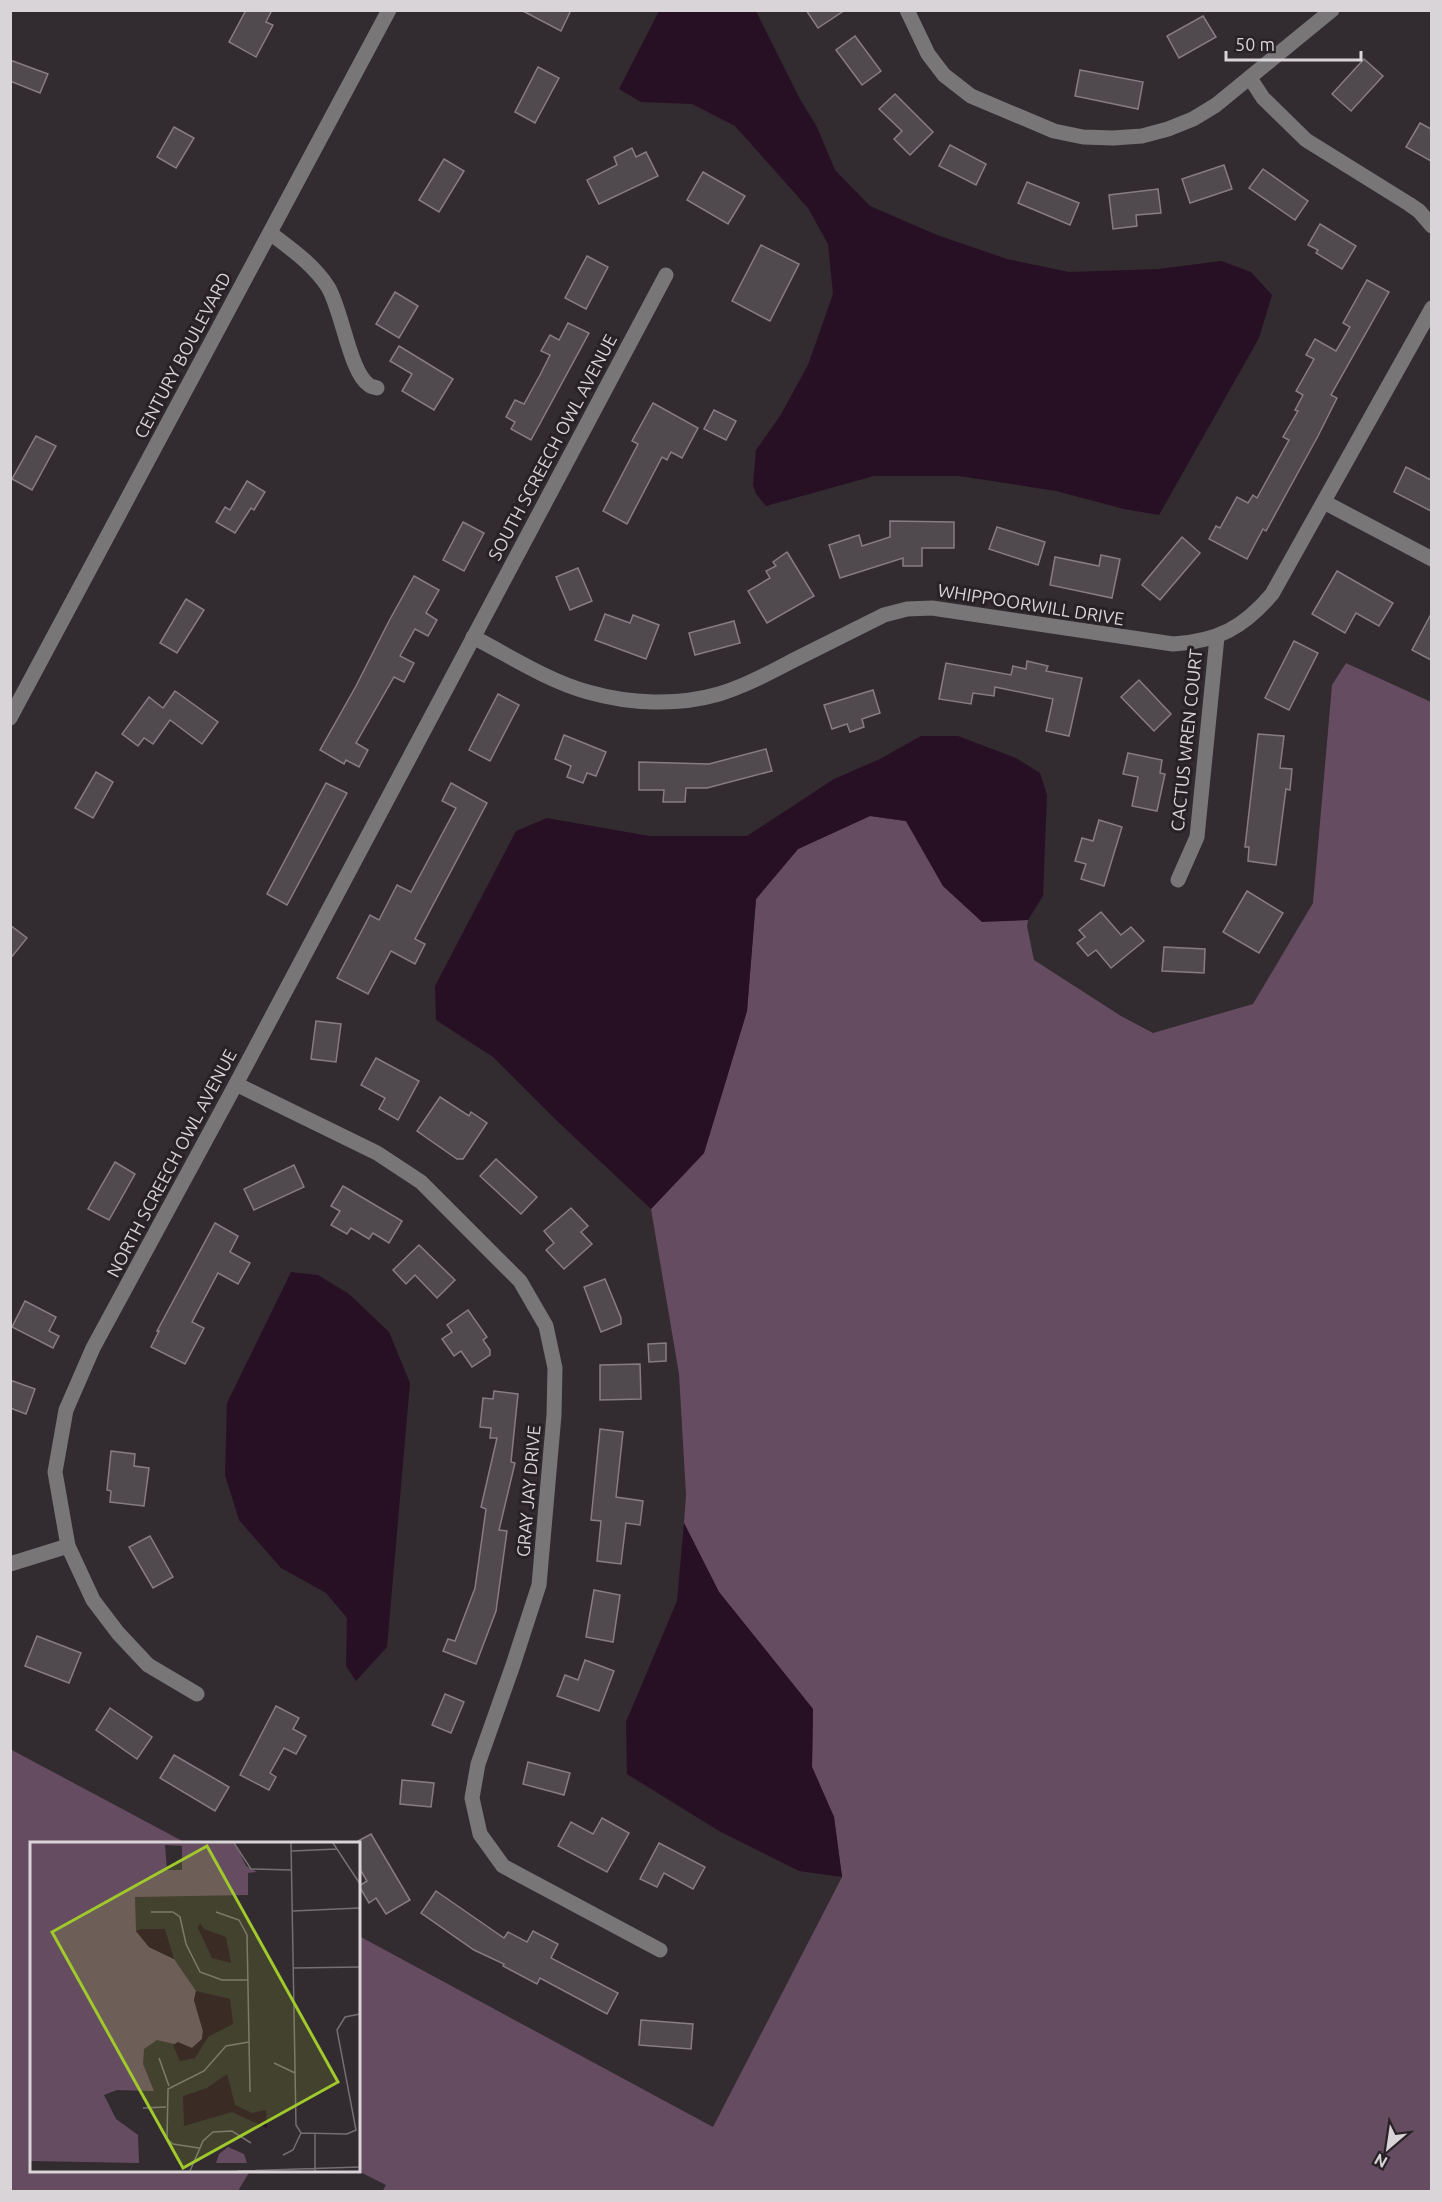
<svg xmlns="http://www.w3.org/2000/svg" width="1442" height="2202" viewBox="0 0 1442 2202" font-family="Ubuntu,sans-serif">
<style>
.green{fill:#664c60}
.water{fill:#281024}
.building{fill:#50494e;stroke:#857d83;stroke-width:1.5}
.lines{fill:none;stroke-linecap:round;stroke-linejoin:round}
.minor{stroke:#797678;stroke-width:15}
.labels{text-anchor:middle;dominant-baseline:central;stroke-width:6;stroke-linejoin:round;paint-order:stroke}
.street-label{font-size:18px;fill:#d8d4d7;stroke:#282126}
.inset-road{fill:none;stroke:#746f73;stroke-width:1.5}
.view{fill:#a0c92c;fill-opacity:0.15;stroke:#a0c92c;stroke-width:3}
.inset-edge{fill:none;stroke:#d8d4d7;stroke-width:3}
</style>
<rect width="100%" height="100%" fill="#322b30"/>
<g class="green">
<polygon points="1346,663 1431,702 1431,2191 382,2192 386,2185 358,2171 359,1936 713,2127 842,1877 834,1817 812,1767 813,1709 719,1592 684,1523 686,1495 679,1374 651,1209 704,1153 747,1011 756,899 798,849 870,816 906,821 943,886 982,921 1028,920 1027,926 1034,960 1121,1016 1153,1033 1253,1004 1313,903 1332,685"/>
<polygon points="10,1749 186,1843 32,1844 32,2170 250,2171 238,2191 11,2191"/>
</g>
<g class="water">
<polygon points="659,11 756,11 800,99 817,127 835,170 870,206 937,235 1007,259 1069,272 1159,269 1221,261 1251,272 1272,295 1259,338 1159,515 1124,509 1056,491 959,476 874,476 766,506 756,494 753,485 756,450 780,416 808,365 833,294 828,244 808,208 735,126 692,104 641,102 619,89"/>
<polygon points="921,736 958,736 1016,758 1040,773 1047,795 1043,896 1028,920 982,922 943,886 906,821 870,816 798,849 756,899 747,1011 704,1153 651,1209 556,1120 493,1057 436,1020 435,986 516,831 547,818 649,836 747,836 834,779 880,759"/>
<polygon points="291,1272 318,1275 349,1294 389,1332 410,1383 387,1647 356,1681 346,1666 347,1618 326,1593 281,1568 239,1520 225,1475 227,1403"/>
<polygon points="684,1523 719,1592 813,1709 812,1767 834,1817 842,1877 799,1871 719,1831 627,1774 626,1722 677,1601"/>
</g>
<g class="building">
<polygon points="246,10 272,10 266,22 273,25 256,57 229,42"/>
<polygon points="521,10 571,10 561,31"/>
<polygon points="806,10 845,10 818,28"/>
<polygon points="1203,16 1216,37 1179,58 1167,36"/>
<polygon points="855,36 881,71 862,85 836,50"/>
<polygon points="1364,59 1383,76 1351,111 1332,94"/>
<polygon points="10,60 48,74 40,93 10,81"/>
<polygon points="538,67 559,78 535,123 515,112"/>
<polygon points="1080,70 1143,82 1138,109 1075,96"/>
<polygon points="895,94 933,132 910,155 894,139 902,131 879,109"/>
<polygon points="1420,123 1431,129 1431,161 1406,147"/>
<polygon points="174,127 194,138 176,168 157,157"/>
<polygon points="950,145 986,164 976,185 939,166"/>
<polygon points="632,148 636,157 646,152 658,176 599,204 587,180 617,165 614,157"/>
<polygon points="444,159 464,171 439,212 419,200"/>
<polygon points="1224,165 1232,189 1190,203 1182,179"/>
<polygon points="1263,169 1308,201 1295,220 1249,188"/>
<polygon points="703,172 745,196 728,224 687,200"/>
<polygon points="1027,182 1079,203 1070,225 1018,203"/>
<polygon points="1158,189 1161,213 1136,215 1137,226 1113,229 1109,195"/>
<polygon points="1320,224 1356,246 1342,269 1316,253 1318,250 1308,245"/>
<polygon points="761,245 799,264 770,321 732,301"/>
<polygon points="587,256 608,267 586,309 565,298"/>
<polygon points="1367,280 1389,292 1331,395 1337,398 1318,436 1266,531 1263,529 1247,559 1209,539 1216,526 1220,528 1237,497 1248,503 1253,495 1257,498 1289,440 1283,437 1298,411 1295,410 1303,395 1296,391 1314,359 1306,355 1315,339 1336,351 1350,327 1343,323"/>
<polygon points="395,292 418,306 399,338 376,324"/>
<polygon points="568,323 589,333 531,440 511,429 515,422 506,417 515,400 524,404 540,375 550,355 541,351 550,335 559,340"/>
<polygon points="399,346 453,379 434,410 402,391 412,374 390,361"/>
<polygon points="653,403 698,428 682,458 671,452 667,460 662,457 627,524 603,511 638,444 632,441"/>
<polygon points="714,410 736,421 726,440 704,429"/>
<polygon points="36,436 56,446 32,490 12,479"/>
<polygon points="1406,467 1431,480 1431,511 1394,492"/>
<polygon points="247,481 265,492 254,510 251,508 235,533 216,522 225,507 230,510"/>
<polygon points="890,521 954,522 954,548 922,548 922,566 903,566 903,558 840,578 829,545 859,535 862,546 890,537"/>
<polygon points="463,522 484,533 464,571 443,560"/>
<polygon points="997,527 1045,542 1038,565 989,549"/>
<polygon points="1182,537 1200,553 1160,600 1142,585"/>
<polygon points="787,552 814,596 767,623 748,591 770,578 766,571 776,566 773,562"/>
<polygon points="1101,555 1120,559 1112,598 1050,585 1055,557 1099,566"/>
<polygon points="578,568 592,601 570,610 556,577"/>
<polygon points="1337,571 1393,603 1379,626 1356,613 1345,633 1312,614"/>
<polygon points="414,576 439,590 426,613 437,620 428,636 415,629 400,656 414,663 404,682 394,677 356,743 368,750 359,767 346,760 344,764 320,750 356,686 389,621"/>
<polygon points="186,599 204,610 177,653 160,643"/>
<polygon points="605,614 630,623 633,615 659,625 646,659 595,640"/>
<polygon points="1431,614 1431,660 1412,650"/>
<polygon points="734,621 740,643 695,655 689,633"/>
<polygon points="1294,641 1318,653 1289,710 1265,698"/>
<polygon points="1027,661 1048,666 1046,671 1082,678 1069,736 1046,731 1053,699 995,687 994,696 973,693 971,704 939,699 946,663 1011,675 1013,666 1026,669"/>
<polygon points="1139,680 1171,714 1154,731 1121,697"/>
<polygon points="873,690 880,713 862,719 864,727 850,732 847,724 832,729 824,705"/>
<polygon points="175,691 218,722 202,744 170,720 153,744 144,738 138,746 122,734 149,697 163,708"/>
<polygon points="498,694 519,705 490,761 469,750"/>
<polygon points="1258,734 1284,736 1280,768 1292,769 1290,790 1286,789 1276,865 1248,861 1249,847 1245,847"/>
<polygon points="564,735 606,752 596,776 587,773 583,783 567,777 571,766 555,759"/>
<polygon points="766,749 772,771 707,788 686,788 685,802 663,802 664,790 639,790 639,762 709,764"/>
<polygon points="1128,753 1162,760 1160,773 1165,774 1157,811 1132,806 1138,777 1123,774"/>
<polygon points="96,772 113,782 93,818 75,808"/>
<polygon points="326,783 347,793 287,905 267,894"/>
<polygon points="451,783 487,803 415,939 425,944 415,964 391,951 368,994 337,978 370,915 379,920 397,885 411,892 456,808 442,801"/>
<polygon points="1099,820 1122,827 1104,886 1081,879 1086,864 1075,861 1082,838 1093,841"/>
<polygon points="1247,891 1283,913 1259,953 1223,932"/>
<polygon points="1101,912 1121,935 1131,927 1144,941 1111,968 1096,950 1088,956 1077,943 1085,937 1079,930"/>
<polygon points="10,925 27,938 10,959"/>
<polygon points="1164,947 1205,949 1204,973 1162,971"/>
<polygon points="316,1021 341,1024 336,1062 311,1059"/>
<polygon points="376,1058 419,1081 398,1120 379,1109 385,1098 361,1085"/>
<polygon points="440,1097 469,1116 471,1112 487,1123 463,1159 457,1159 417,1131"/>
<polygon points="496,1159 537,1197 521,1214 480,1176"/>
<polygon points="115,1162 135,1174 109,1220 88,1209"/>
<polygon points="294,1165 304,1187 254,1210 244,1189"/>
<polygon points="343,1186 402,1221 389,1243 373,1233 369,1239 351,1228 347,1234 331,1225 340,1211 331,1206"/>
<polygon points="571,1208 588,1226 581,1232 592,1244 564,1269 546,1250 554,1243 544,1231"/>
<polygon points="215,1223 238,1236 230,1252 250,1263 238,1284 218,1273 192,1322 204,1328 185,1364 151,1347 159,1331 157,1331"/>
<polygon points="419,1245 455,1280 437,1298 415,1275 406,1284 393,1270"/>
<polygon points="605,1279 621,1318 621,1324 601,1332 584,1287"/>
<polygon points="25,1301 56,1317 49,1331 59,1336 53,1348 12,1327"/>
<polygon points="468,1310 487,1337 483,1340 490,1350 490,1355 472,1367 461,1351 454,1356 442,1339 452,1332 447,1325"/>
<polygon points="666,1343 666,1361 649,1362 648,1344"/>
<polygon points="640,1364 641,1399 600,1400 600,1365"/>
<polygon points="10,1380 35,1389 26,1414 10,1408"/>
<polygon points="494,1391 518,1394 511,1462 515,1463 499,1530 507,1531 496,1611 476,1664 443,1651 448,1639 455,1641 475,1588 486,1509 481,1507 497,1438 490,1438 491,1428 480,1427 483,1398 493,1399"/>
<polygon points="600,1429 623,1432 616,1497 643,1501 640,1525 626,1523 621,1564 597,1561 601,1521 591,1520"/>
<polygon points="111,1451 135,1454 134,1466 149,1468 144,1506 110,1502 111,1491 107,1490"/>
<polygon points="150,1536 173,1577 153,1588 129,1547"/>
<polygon points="594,1590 620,1595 613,1642 586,1637"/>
<polygon points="37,1636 81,1653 69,1683 25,1666"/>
<polygon points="585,1660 614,1671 599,1711 557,1696 565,1675 578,1680"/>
<polygon points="445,1694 464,1702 451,1733 432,1725"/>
<polygon points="276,1706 299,1718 293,1729 306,1736 296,1754 284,1748 270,1773 276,1777 269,1790 240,1775"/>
<polygon points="110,1708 152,1737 137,1759 96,1730"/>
<polygon points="174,1755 229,1787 215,1811 160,1778"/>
<polygon points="528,1762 570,1773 564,1795 523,1784"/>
<polygon points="402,1780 434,1783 431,1807 400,1804"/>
<polygon points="602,1818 629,1833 607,1872 558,1846 571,1822 593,1834"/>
<polygon points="371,1834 410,1900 386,1914 376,1898 369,1903 359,1886 367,1881 358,1866 358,1841"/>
<polygon points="659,1843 705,1867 693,1889 664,1873 657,1887 640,1879"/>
<polygon points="436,1891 504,1938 508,1932 527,1942 533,1931 558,1944 551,1958 618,1993 607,2014 540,1978 537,1984 503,1966 504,1964 474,1950 421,1913"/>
<polygon points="641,2020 693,2024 691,2049 639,2045"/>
</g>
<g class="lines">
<g class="minor">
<polyline points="907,10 928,54 944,75 971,96 1054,131 1083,137 1113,138 1142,136 1168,129 1193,119 1216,105 1332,10"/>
<polyline points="1250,78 1263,98 1306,140 1409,204 1419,211 1432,226"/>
<path d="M270,233C291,249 313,264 328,287C342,310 350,373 369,385C371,387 375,387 377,388"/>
<polyline points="1324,502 1432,559"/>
<path d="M473,637C510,656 548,681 588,692C630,704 677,706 719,694C745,686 769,673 794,660C824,645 854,630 884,615L907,609L932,608L1173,644C1218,641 1243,628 1272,594L1432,308"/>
<polyline points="10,718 389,10"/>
<polyline points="1178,880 1197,837 1217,637"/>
<polyline points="236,1084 377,1153 421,1182 520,1281 546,1326 555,1368 554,1415 539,1585 513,1665 478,1764 472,1798 480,1834 503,1866 660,1950"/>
<polyline points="10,1564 68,1546"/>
<polyline points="197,1694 148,1665 118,1633 93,1600 68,1546 55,1472 66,1410 93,1348 236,1084 666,275"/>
</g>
</g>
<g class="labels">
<g class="street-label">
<text transform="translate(182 355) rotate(-62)">CENTURY BOULEVARD</text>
<text transform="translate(552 447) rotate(-62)">SOUTH SCREECH OWL AVENUE</text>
<text transform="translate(1031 604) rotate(9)">WHIPPOORWILL DRIVE</text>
<text transform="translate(1186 740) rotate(-84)">CACTUS WREN COURT</text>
<text transform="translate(171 1163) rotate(-62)">NORTH SCREECH OWL AVENUE</text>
<text transform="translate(528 1491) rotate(-85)">GRAY JAY DRIVE</text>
</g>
</g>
<g transform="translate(30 1842)">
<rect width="330" height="330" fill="#322b30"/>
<path d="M0,1H205L216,24L227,30L218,31V53L105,55L106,89L119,105L144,117L166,149L164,158L173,189L172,197L162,206L127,198L114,207L113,222L124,249L87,248L74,253L86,277L108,293L109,321L0,319ZM135,3L152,4V28H137ZM198,305L214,312L217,321H186L189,312Z" fill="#664c60" fill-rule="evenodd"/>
<path d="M170,81L174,87L196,95L201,121L182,116L168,86ZM111,87H135L144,117L119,105L106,89ZM166,149L200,157L203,182L178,195L165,216L150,219L143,203L148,200L162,206L172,197L173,189L164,158ZM197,232L205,263L222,271L236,268L237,286L202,270L154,284L153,254L177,246Z" fill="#281024"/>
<path class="inset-road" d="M204,1L221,27L262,28M261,1L266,283L271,291L317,292L326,288L307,188L315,175L330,172M303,1L330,42M262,9L307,7M263,69L330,66M121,70H143L150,75L156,102L170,130L192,138H218M186,70L209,78L217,93L220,250M264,126L330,125M129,216L139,244M244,221L265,231M113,266L136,265M169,306L143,302L137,297L138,247L174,229L196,204L219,200M253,313L263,308L271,291M160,329L173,299L183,290L202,289L221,301M207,329L330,325M285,329V292"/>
<path class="view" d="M177,4L308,240L153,326L22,90Z"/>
<rect width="330" height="330" class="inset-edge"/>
</g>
<rect width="1442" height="2202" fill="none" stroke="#d8d4d7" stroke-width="24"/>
<g transform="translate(1388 2148) rotate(209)" stroke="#282126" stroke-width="4.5" paint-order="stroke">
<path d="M0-4.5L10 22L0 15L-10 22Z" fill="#d8d4d7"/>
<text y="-9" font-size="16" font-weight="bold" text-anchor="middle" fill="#d8d4d7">N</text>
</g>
<path d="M1226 51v9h135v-9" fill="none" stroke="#d8d4d7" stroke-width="3"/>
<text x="1235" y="51" font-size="18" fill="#d8d4d7" stroke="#282126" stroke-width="4.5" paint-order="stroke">50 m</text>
</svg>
